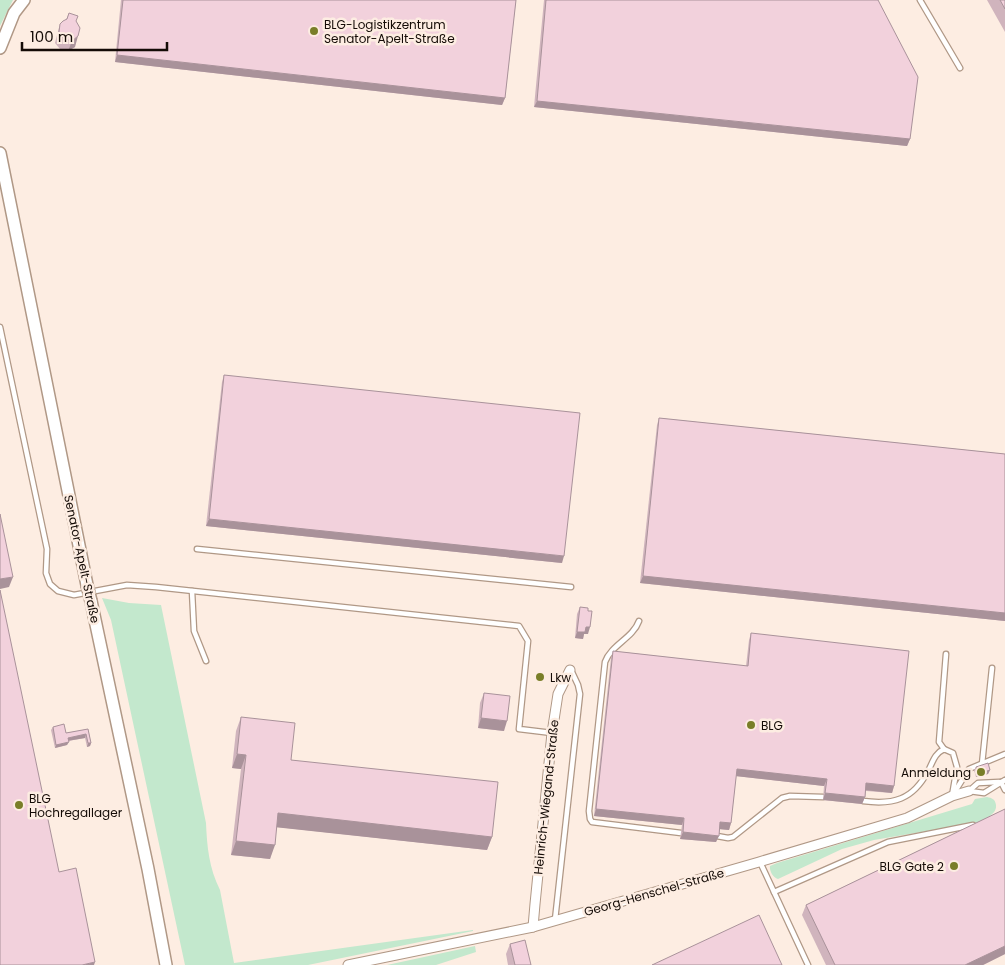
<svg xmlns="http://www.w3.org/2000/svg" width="1005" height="965" viewBox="0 0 1005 965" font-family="Poppins,sans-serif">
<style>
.green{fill:#c3e8cd}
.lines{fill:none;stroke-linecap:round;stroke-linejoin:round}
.service-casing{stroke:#b09886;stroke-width:7}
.minor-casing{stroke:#b09886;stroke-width:11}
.tertiary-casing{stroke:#b09886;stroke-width:14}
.service{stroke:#fff;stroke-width:4.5}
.minor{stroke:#fff;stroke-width:9}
.tertiary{stroke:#fff;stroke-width:11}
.tertiary-bridge-casing{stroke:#b09886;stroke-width:14;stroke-linecap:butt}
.tertiary-bridge{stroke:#fff;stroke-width:11}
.wall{fill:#d0b4bd}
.shaded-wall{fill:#a9929a}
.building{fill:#f2d1dc;stroke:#a9929a}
.poi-dot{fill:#797e28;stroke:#fdede2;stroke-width:2}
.labels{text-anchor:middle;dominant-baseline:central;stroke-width:5;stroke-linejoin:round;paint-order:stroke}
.poi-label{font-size:12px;fill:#140b06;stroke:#fdede2;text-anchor:start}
.street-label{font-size:12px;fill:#140b06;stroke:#fdede2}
</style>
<rect width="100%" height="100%" fill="#fdede2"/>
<g class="green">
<polygon points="0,0 13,0 0,26"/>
<path d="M102,598L129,603L161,605L206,823C207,847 209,868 220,890L234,963L473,930V931L308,965H185L111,620Z"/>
<path d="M987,797C992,798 995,799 996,805C997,814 986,818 980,822L874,840L842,849L778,879C773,878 769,870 770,866L777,863L972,804L975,799Z"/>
<polygon points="475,946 476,952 436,965 387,965"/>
</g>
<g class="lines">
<g class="service-casing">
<g id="service">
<polyline points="920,0 960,68"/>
<polyline points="0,327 47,549 46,573 50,584 58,591 74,595 127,585 156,587 519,626 528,641 519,729 552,733"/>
<polyline points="197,549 571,587"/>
<polyline points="192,591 194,631 206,661"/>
<path d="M639,621C633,638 611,645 605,662L589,811L590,819L592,822L681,833"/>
<polyline points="944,749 939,742 946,654"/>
<polyline points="982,764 992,668"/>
<polyline points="1001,782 1005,790"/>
<polyline points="969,791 984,793 1005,780"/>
<polyline points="969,791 978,783 999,782"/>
<polyline points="954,793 969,769 1005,754"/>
<path d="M863,801C893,805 913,800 928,771C933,762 934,754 944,749L953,753L957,767L952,796"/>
<polyline points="717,836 728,838 733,837 782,798 790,796 823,797"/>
<polyline points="760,862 774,892 808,965"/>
<polyline points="774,892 888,842 973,825"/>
<polyline points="555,920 580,694 578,685 571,670"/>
</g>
</g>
<g class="minor-casing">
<g id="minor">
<polyline points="533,927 535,904 552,733 558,694 570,670"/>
<polyline points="348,965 533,927 759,862 907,818 952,796 969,791"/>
</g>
</g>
<g class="tertiary-casing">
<g id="tertiary">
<polyline points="0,48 14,13 24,0"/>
<polyline points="0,153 87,585"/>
<polyline points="91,601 148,869 166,965"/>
</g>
</g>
<use href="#service" class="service"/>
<use href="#minor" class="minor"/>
<use href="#tertiary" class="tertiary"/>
<g class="tertiary-bridge-casing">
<polyline id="tertiary-bridge" points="87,585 91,601"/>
</g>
<use href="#tertiary-bridge" class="tertiary-bridge"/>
</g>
<g class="wall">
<polygon points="121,0 516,0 505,98 502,105 115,62"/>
<polygon points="544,0 878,0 910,139 907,146 534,107"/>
<polygon points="987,0 1005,0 1005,32"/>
<polygon points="69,13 76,21 75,47 68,51 60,49 55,43 57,35 60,24 66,20"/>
<polygon points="224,375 562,563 206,526 222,382"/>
<polygon points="659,418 1005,454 1005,621 640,583 657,425"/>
<polygon points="580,607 588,634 584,634 583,639 575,638 577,614"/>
<polygon points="751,633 894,786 892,793 866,791 865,797 862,804 823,800 824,786 736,776 731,823 729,830 720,829 716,842 680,839 682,825 594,816 611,658 613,651 746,666 749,640"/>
<polygon points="484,693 504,731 478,728 480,703"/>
<polygon points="241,717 291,760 492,837 487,850 277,827 270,859 231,855 241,769 232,768 236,731"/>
<polygon points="53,727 66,733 88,729 91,743 90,746 87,747 85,738 68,741 67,745 55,748 51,730"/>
<polygon points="976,767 990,770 988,774 976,777 974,770"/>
<polygon points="1005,809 1005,954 983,965 826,965 802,915 806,905"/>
<polygon points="510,944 531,965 508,965 506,954"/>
</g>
<g class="shaded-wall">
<polygon points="78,36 75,47 68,51 72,41"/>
<polygon points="117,55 505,98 502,105 115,62"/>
<polygon points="537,101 910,139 907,146 534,107"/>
<polygon points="209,519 564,556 562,563 206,526"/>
<polygon points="643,576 1005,613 1005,621 640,583"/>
<polygon points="13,577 9,587 0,589 0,579"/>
<polygon points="586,627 590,627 588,634 584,634 583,639 575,638 577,632"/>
<polygon points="481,718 507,721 504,731 478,728"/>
<polygon points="86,734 85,738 67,741 68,738"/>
<polygon points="69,742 67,745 55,748 56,745"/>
<polygon points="88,743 91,743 90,746 87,747"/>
<polygon points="237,754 246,755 241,769 232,768"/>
<polygon points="737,769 827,779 824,786 735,776"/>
<polygon points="990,770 988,774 976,777 978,774"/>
<polygon points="866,783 894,786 892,793 864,790"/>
<polygon points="825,793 865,797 862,804 823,800"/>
<polygon points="596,809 684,818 682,825 594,816"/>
<polygon points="278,813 492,837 487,850 274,827"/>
<polygon points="720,822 731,823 729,830 718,829"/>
<polygon points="683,832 719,836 716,842 680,839"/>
<polygon points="236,841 275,845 270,859 231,855"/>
<polygon points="1005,946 1005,954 983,965 965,965"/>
<polygon points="95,962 94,965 82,965"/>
</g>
<g class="building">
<polygon points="123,0 516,0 505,98 117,55"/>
<polygon points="546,0 878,0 918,77 910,139 537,101"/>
<polygon points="1000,0 1005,0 1005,9"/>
<polygon points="69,13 78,16 76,21 80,28 78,36 72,41 64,39 59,32 60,24 63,21 67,19"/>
<polygon points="224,375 580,413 564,556 209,519"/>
<polygon points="659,418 1005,454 1005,613 643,576"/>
<polygon points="0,514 13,577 0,579"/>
<polygon points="0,590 59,872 76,868 95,962 82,965 0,965"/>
<polygon points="580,607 588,608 588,611 592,611 590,627 586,627 585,632 577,632"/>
<polygon points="751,633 909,651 894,786 866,783 865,797 825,793 827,779 737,769 731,823 720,822 719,836 683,832 684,818 596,809 613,651 748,666"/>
<polygon points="484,693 510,696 507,721 481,718"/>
<polygon points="241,717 295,723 291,760 498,782 492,837 278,813 275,845 236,841 246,755 237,754"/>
<polygon points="64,724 66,733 88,729 91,743 88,743 86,734 68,738 69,742 56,745 53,727"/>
<polygon points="988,763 990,770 978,774 976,767"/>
<polygon points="1005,809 1005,946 965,965 835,965 806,905"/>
<polygon points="759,915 782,965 652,965"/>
<polygon points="525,940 531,965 515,965 510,944"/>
</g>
<g class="poi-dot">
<circle cx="314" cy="31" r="5"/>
<circle cx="540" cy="677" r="5"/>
<circle cx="751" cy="725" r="5"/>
<circle cx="981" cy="772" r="5"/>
<circle cx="19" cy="805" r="5"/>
<circle cx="954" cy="866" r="5"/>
</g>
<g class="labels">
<g class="poi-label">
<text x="324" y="24">BLG-Logistikzentrum<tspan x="324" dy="14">Senator-Apelt-Straße</tspan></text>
<text x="550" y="677">Lkw</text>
<text x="761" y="725">BLG</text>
<text x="971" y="772" text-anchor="end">Anmeldung</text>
<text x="29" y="798">BLG<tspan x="29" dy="14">Hochregallager</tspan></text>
<text x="944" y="866" text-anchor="end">BLG Gate 2</text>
</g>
<g class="street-label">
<text transform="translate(82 559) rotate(78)">Senator-Apelt-Straße</text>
<text transform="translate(546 797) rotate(-84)">Heinrich-Wiegand-Straße</text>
<text transform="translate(654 892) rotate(-16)">Georg-Henschel-Straße</text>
</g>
</g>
<path d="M22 42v8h145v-8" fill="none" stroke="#140b06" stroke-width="2.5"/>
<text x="30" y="42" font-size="15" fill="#140b06" stroke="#fdede2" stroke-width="4" paint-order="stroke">100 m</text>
</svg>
